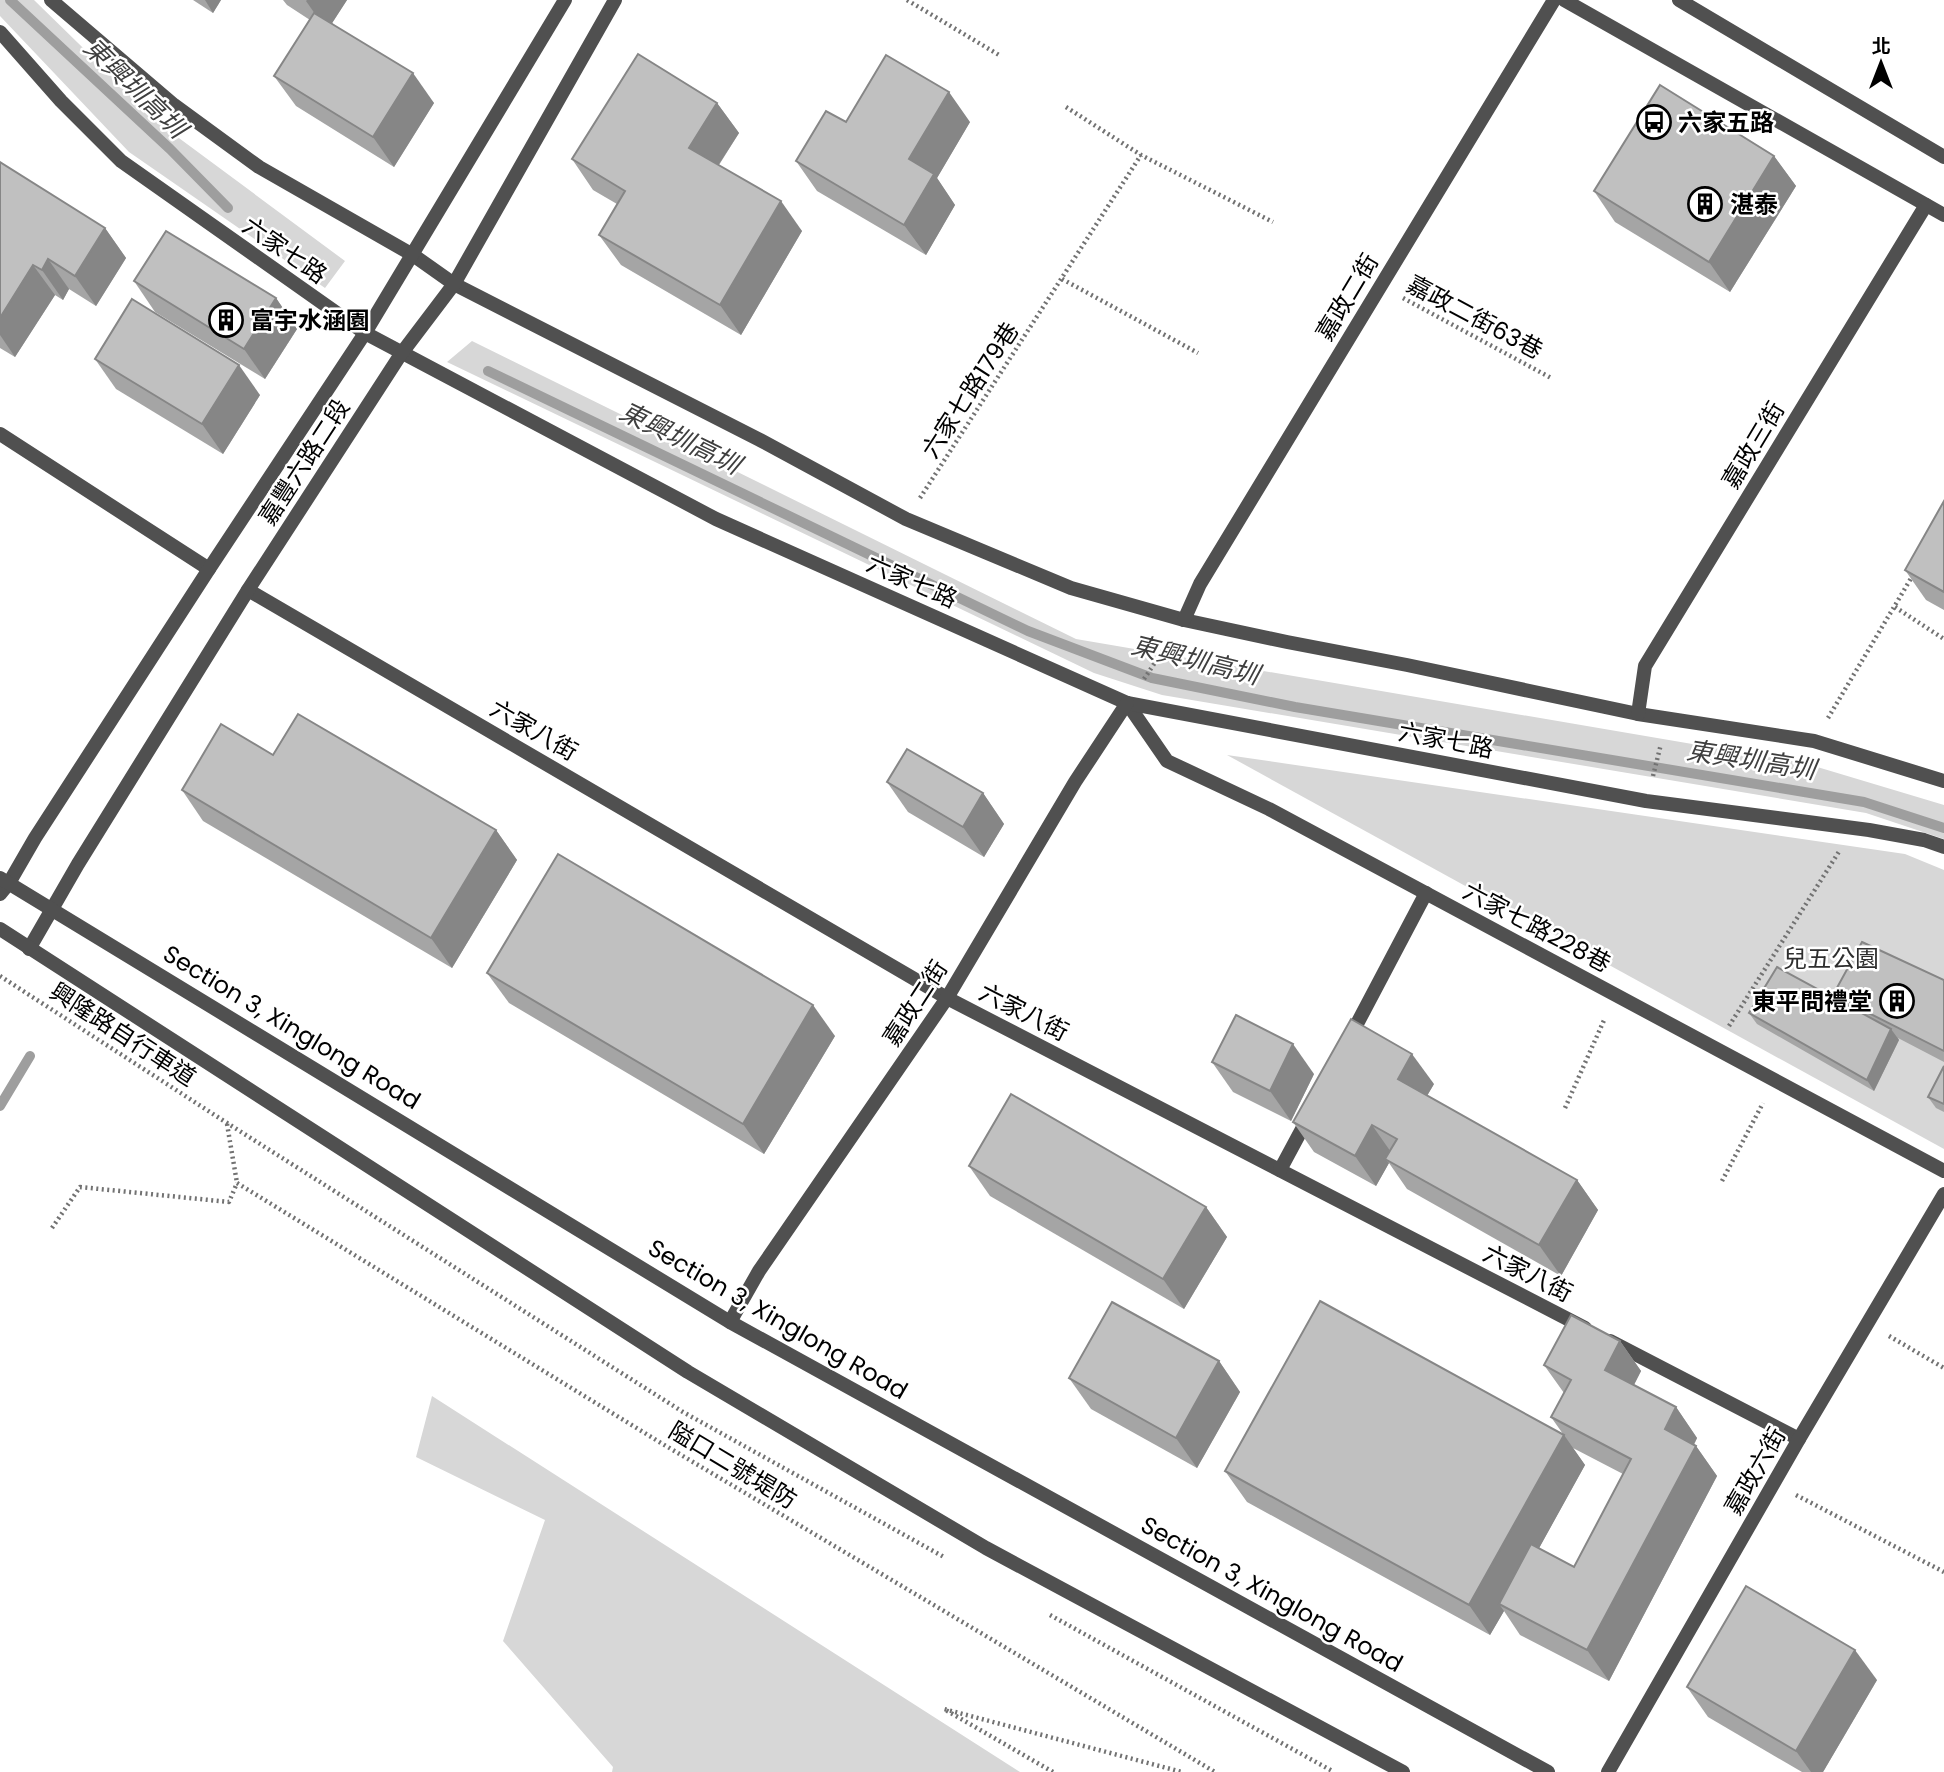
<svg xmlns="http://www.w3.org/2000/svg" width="1944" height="1772" viewBox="0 0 1944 1772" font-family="Poppins,'Noto Sans TC',sans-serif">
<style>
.green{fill:#d7d7d7}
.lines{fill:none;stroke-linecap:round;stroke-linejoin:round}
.stream{stroke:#9e9e9e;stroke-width:10}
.path{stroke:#727272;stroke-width:4.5;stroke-dasharray:2 3.5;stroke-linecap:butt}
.service{stroke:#505050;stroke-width:14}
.minor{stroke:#505050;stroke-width:14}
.tertiary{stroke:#505050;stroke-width:14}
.wall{fill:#a5a5a5;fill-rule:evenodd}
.shaded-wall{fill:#868686}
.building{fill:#c0c0c0;stroke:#868686;stroke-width:2}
.labels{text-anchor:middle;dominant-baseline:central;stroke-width:5;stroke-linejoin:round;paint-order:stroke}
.poi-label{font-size:24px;font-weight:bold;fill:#000;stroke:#fff;text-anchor:start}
.street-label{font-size:24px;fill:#000;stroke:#fff}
.park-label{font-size:24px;fill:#2e2e2e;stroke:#fff}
.water-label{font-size:26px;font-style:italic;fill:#3f3f3f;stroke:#fff}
</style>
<rect width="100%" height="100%" fill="#fff"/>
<g class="green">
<polygon points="0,0 34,0 164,127 345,261 325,288 129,152 0,16"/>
<polygon points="472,341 1076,639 1804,763 1944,805 1944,839 1866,813 1162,695 1094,673 447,362"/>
<polygon points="1227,755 1905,854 1944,870 1944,1149"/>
<polygon points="432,1396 1020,1772 612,1772 613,1767 503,1641 545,1520 416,1457"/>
</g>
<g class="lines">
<g class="stream">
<polyline points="10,0 170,149 228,208"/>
<polyline points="488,371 1028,631 1152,678 1295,707 1864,802 1944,828"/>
<polyline points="0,1106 30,1056"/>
</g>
<g class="path">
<polyline points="907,0 999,55"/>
<polyline points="1066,107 1141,155 1273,222"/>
<polyline points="1062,279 1198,353"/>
<polyline points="1403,298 1553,379"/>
<polyline points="920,498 1141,155"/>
<polyline points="1895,607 1944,639"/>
<polyline points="1144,679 1170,640"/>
<polyline points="1828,718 1913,575"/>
<polyline points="1653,776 1661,744"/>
<polyline points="0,976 227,1123 683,1412 944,1557"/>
<polyline points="1729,1026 1840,850"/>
<polyline points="1565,1108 1605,1018"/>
<polyline points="227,1124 237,1183"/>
<polyline points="1722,1181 1763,1103"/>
<polyline points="237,1183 661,1443 1215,1772"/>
<polyline points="52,1228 80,1187 229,1202 237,1183"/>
<polyline points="1889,1336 1944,1368"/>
<polyline points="1796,1495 1944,1572"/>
<polyline points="1050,1615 1334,1772"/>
<polyline points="1053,1772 944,1709 1182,1772"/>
</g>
<polyline class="service" points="1127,703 1167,761 1269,809 1944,1171"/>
<g class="minor">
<polyline points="51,0 174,105 259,167 413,255 454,284 760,440 906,519 1071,588 1184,620 1287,642 1407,665 1638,714 1814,741 1944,781"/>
<polyline points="1564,0 1944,215"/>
<polyline points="1679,0 1944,157"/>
<polyline points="0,32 61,101 121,161 365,333 716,519 1127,703 1646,801 1869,830 1924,840 1944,847"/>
<polyline points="0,434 209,569"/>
<polyline points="248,590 947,998 1585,1328"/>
<polyline points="1184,620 1200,584 1554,0"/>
<polyline points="1638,714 1645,666 1926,205"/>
<polyline points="0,894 9,883 35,838 209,569 365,333 565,0"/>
<polyline points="29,949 78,864 248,590 401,354 454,284 615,0"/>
<polyline points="1349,1039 1426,893"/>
<polyline points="1280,1170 1309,1116"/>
<polyline points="730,1322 759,1271 947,998 1075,782 1127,703"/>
<polyline points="1610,1341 1799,1439"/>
<polyline points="1608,1772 1799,1439 1944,1194"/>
</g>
<g class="tertiary">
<polyline points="0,878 730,1322 1548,1772"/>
<polyline points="0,929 688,1372 986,1548 1403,1772"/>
</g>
</g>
<g class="wall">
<polygon points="193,0 221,0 213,13"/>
<polygon points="283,0 347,0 332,23 434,103 394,167 296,106 274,76 310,20 287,5"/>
<polygon points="717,103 739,133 719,165 802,231 741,335 621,265 599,235 617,204 593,190 572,159"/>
<polygon points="846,122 970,122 937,178 955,205 926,255 817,191 796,161"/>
<polygon points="1774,156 1796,186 1730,292 1615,222 1594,191"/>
<polygon points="0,162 105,228 126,258 96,306 69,289 63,300 55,295 15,357 0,348"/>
<polygon points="134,281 276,298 297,329 265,379 155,312"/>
<polygon points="95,359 260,395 223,454 116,389"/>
<polygon points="1944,501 1944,610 1926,600 1905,570"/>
<polygon points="273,755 496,830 517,860 452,968 203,821 182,790"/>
<polygon points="887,782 983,793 1004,824 984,857 908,812"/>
<polygon points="487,973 835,1036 764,1154 509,1003"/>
<polygon points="1944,980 1944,1062 1898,1038 1899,1040 1874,1091 1757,1024 1749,1013 1835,998 1833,995"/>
<polygon points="1212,1062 1314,1074 1291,1121 1233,1092"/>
<polygon points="1944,1066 1944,1112 1936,1108 1928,1097"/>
<polygon points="1434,1084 1427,1096 1577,1180 1598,1210 1561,1276 1407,1189 1389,1163 1376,1186 1314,1152 1293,1122"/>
<polygon points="969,1166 1206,1207 1227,1237 1184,1309 990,1196"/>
<path d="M1620,1341L1641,1371L1634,1385L1676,1407L1697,1438L1694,1445L1696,1446L1717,1476L1609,1681L1520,1635L1504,1611L1490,1635L1247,1502L1225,1471L1563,1434L1551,1417L1564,1393L1544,1365ZM1573,1448L1623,1474L1574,1567L1539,1548L1585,1465Z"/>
<polygon points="1219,1361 1240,1392 1197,1468 1091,1409 1069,1378"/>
<polygon points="1877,1680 1823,1772 1802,1772 1708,1717 1687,1687"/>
</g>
<g class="shaded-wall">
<polygon points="205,0 221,0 213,13"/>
<polygon points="307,0 347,0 327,31 306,1"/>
<polygon points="413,73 434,103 394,167 373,137"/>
<polygon points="949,92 970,122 937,178 955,205 926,255 904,225 909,159"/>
<polygon points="717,103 739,133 710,178 689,148"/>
<polygon points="1774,156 1796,186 1730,292 1709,262"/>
<polygon points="781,201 802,231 741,335 720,305"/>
<polygon points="105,228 126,258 96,306 75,276"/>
<polygon points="48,259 69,289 63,300 42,270"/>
<polygon points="33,265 55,295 15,357 0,335 0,318"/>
<polygon points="276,298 297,329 265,379 244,349"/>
<polygon points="239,365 260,395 223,454 202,424"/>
<polygon points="983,793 1004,824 984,857 963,827"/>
<polygon points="496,830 517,860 452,968 431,938"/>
<polygon points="813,1005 835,1036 764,1154 743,1124"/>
<polygon points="1891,1029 1899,1040 1874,1091 1867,1080"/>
<polygon points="1293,1044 1314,1074 1291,1121 1270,1091"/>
<polygon points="1412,1054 1434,1084 1419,1109 1398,1079"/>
<polygon points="1372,1125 1393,1155 1385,1159 1389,1163 1376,1186 1355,1156"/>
<polygon points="1577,1180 1598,1210 1561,1276 1539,1245"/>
<polygon points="1206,1207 1227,1237 1184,1309 1163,1279"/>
<polygon points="1620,1341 1641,1371 1626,1400 1605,1370"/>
<polygon points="1219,1361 1240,1392 1197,1468 1176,1438"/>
<polygon points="1676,1407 1697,1438 1686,1459 1665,1429"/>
<polygon points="1564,1435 1585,1465 1506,1608 1499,1604 1504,1611 1490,1635 1469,1605"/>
<polygon points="1696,1446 1717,1476 1609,1681 1587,1650"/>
<polygon points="1855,1650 1877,1680 1823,1772 1811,1772 1796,1751"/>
</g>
<g class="building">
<polygon points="314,13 413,73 373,137 274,76"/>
<polygon points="638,54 717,103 689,148 781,201 720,305 599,235 625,191 572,159"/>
<polygon points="886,55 949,92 909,159 934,174 904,225 796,161 826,111 846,122"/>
<polygon points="1660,85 1774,156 1709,262 1594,191"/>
<polygon points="0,162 105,228 75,276 48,259 42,270 33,265 0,318"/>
<polygon points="166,231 276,298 244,349 134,281"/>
<polygon points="132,299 239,365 202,424 95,359"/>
<polygon points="1944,501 1944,592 1905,570"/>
<polygon points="298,714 496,830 431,938 182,790 221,724 273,755"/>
<polygon points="907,749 983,793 963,827 887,782"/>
<polygon points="558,854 813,1005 743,1124 487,973"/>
<polygon points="1862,942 1944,980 1944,1051 1833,995"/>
<polygon points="1777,967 1891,1029 1867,1080 1749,1013"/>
<polygon points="1236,1015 1293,1044 1270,1091 1212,1062"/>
<polygon points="1351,1019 1412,1054 1398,1079 1577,1180 1539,1245 1385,1159 1397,1139 1372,1125 1355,1156 1293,1122"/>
<polygon points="1944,1066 1944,1104 1928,1097"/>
<polygon points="1011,1094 1206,1207 1163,1279 969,1166"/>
<polygon points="1320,1301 1564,1435 1469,1605 1225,1471"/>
<polygon points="1112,1302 1219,1361 1176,1438 1069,1378"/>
<polygon points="1571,1315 1620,1341 1605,1370 1676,1407 1665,1429 1696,1446 1587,1650 1499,1604 1531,1544 1574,1567 1631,1459 1551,1417 1571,1380 1544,1365"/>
<polygon points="1746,1586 1855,1650 1796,1751 1687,1687"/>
</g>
<defs>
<g id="bus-ring" transform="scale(1.75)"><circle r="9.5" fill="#fff" stroke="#000" stroke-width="1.5"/><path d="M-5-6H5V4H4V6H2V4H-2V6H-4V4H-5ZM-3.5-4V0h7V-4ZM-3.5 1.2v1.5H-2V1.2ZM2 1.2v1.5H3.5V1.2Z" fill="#000"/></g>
<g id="building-ring" transform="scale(1.75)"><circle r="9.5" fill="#fff" stroke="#000" stroke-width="1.5"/><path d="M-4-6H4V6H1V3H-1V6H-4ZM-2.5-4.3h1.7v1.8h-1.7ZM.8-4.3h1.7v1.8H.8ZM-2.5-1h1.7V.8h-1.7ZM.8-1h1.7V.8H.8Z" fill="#000"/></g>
</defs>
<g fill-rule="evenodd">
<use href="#bus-ring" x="1654" y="122"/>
<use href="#building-ring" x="1705" y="204"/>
<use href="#building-ring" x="226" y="320"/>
<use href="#building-ring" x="1897" y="1001"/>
</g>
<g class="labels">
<g class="poi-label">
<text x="1678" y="122">六家五路</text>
<text x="1730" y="204">湛泰</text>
<text x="250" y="320">富宇水涵園</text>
<text x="1872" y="1001" text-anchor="end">東平問禮堂</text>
</g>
<g class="street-label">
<text transform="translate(285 250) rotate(35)">六家七路</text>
<text transform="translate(1347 297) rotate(-59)">嘉政二街</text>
<text transform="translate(1475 317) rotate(28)">嘉政二街63巷</text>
<text transform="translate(970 390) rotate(-57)">六家七路179巷</text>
<text transform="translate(1753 445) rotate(-59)">嘉政三街</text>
<text transform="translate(304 462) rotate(-57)">嘉豐六路二段</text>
<text transform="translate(912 581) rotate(24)">六家七路</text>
<text transform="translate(534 730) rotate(30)">六家八街</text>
<text transform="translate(1446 740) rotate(11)">六家七路</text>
<text transform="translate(1537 927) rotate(28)">六家七路228巷</text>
<text transform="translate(915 1003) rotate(-57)">嘉政二街</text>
<text transform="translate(1024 1012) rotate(27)">六家八街</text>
<text transform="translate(292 1027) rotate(31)">Section 3, Xinglong Road</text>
<text transform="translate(123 1034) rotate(33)">興隆路自行車道</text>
<text transform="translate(1528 1273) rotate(27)">六家八街</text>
<text transform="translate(778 1319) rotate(30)">Section 3, Xinglong Road</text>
<text transform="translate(733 1465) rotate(31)">隘口二號堤防</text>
<text transform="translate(1755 1471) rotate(-60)">嘉政六街</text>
<text transform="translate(1272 1594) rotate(29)">Section 3, Xinglong Road</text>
</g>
<g class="park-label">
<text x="1831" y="958">兒五公園</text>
</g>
<g class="water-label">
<text transform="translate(135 88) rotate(44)">東興圳高圳</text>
<text transform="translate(680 438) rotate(26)">東興圳高圳</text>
<text transform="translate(1195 660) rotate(14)">東興圳高圳</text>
<text transform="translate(1751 760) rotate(9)">東興圳高圳</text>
</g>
</g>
<g transform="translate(1881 63)" stroke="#ffffff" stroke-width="5" paint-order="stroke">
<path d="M0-5L12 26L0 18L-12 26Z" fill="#000000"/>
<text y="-10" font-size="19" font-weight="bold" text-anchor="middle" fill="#000000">北</text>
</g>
</svg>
